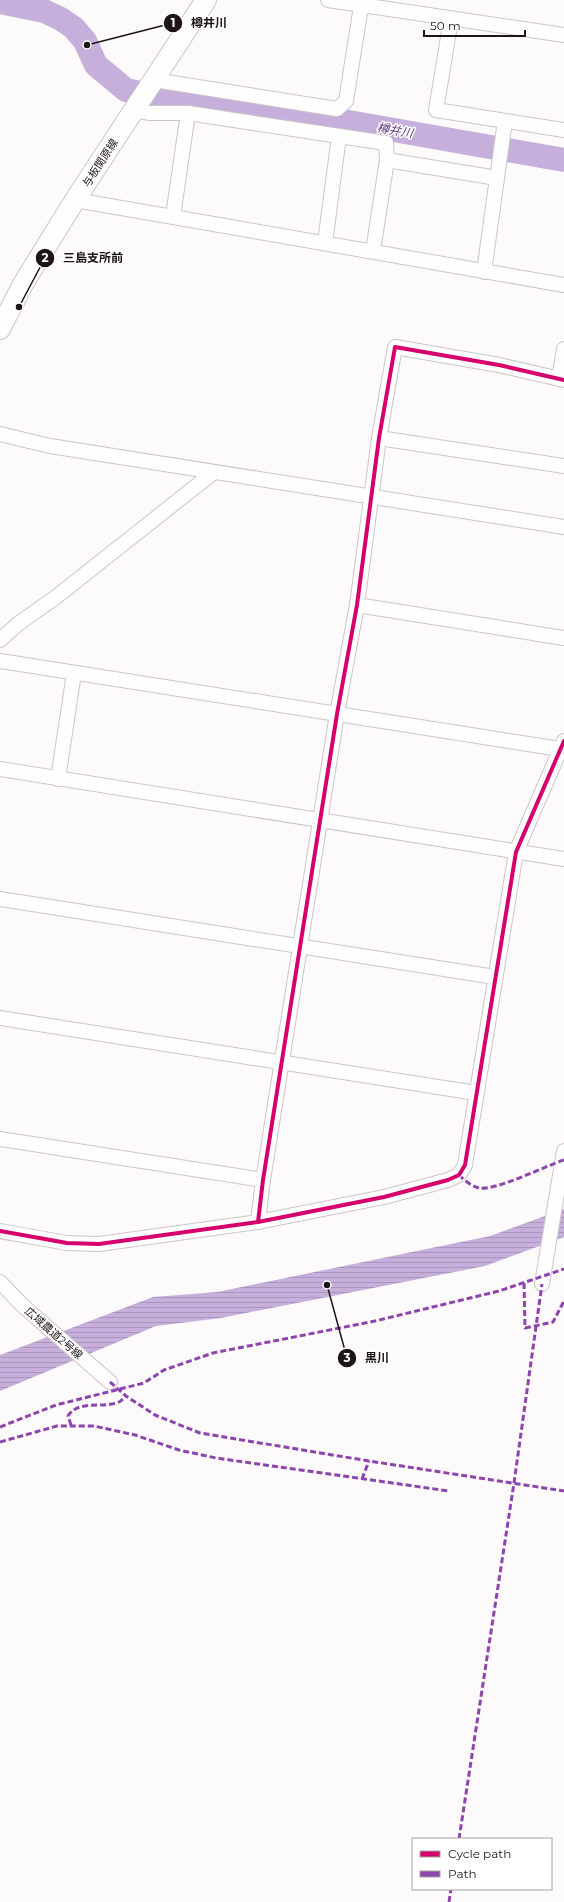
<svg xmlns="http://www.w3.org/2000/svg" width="564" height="1902" viewBox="0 0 564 1902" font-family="Montserrat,'Noto Sans JP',sans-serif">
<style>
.water{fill:url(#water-rules)}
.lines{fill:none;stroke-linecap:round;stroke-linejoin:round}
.river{stroke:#c6afda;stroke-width:24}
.street-casing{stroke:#ccc5c7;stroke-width:16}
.secondary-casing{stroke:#ccc5c7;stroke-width:22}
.street{stroke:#fffefe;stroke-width:14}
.secondary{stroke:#fffefe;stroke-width:20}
.quiet{stroke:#8e44ad;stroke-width:3;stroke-dasharray:6 3;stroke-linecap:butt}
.cycleway-casing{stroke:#fff;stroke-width:6}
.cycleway{stroke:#d6006c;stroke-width:4}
.labels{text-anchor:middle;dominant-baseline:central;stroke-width:3;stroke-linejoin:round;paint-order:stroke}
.street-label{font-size:11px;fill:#1e1416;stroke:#fff}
.water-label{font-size:12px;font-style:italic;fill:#5f3680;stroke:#fff}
.leader{fill:none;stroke:#1e1416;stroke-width:1.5}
.callout-dot{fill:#1e1416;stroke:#fff;stroke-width:1.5}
.mark-label{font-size:12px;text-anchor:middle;font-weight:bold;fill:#fff}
.callout-label{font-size:12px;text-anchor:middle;font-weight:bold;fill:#1e1416;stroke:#fff;stroke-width:3;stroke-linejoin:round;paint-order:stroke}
</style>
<defs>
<pattern id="water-rules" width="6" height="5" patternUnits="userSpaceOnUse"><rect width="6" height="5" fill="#c6afda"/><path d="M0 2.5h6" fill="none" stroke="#aa96ba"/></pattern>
</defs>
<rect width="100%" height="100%" fill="#fdfafb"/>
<polygon class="water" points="564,1209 564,1237 485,1266 221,1318 156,1326 0,1391 0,1355 153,1297 217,1292 490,1236"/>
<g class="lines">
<polyline class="river" points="0,2 44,11 61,19 74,28 85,41 96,65 126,90 159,97 326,118 564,160"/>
<g class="street-casing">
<g id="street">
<polyline points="328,0 564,35"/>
<polyline points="451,19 436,110 564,130"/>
<polyline points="154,80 337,109 346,101 362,0"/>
<polyline points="134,110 149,113 188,113 339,136 325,243"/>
<polyline points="339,136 386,143 387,160"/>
<polyline points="497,178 505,121"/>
<polyline points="75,200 564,285"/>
<polyline points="173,216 188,113"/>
<polyline points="373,251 387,160 497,178 484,272"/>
<polyline points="559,378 564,349"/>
<polyline points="0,434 50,446 564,527"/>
<polyline points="379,438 564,466"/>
<polyline points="357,605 564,638"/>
<polyline points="0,640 18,624 56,597 214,472"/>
<polyline points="0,661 560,749"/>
<polyline points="0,769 564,859"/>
<polyline points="58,779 74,673"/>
<polyline points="0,899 495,977"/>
<polyline points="0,1018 476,1093"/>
<polyline points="0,1139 263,1180"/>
<polyline points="258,1222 263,1180 337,714 357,605 379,438 395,347 499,365 564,380"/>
<polyline points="0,1231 67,1243 99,1244 258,1222 384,1197 448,1180 459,1175 465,1165 516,852 564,741"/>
<polyline points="0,1282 22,1305 110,1382"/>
<polyline points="542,1284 564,1151"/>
</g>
</g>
<g class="secondary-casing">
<polyline id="secondary" points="0,329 23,284 75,200 206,0"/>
</g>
<use href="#street" class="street"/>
<use href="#secondary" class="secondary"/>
<g class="quiet">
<path d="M459,1175C464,1180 471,1186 479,1188C496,1191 545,1166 564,1160"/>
<polyline points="524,1283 525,1328 553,1322 564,1301"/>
<polyline points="110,1382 126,1396 155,1415 200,1433 369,1461 564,1491"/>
<path d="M71,1425L68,1416C79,1399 103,1409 119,1402C121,1401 124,1398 126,1396"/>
<polyline points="0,1427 56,1405 144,1383 164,1370 213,1353 375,1321 499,1291 564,1269"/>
<polyline points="0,1442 57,1426 94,1426 135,1435 179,1450 216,1458 449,1491"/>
<polyline points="362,1479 369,1461"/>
<polyline points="459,1839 514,1483 542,1284"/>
<polyline points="449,1902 451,1889"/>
</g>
<g class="cycleway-casing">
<g id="cycleway">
<polyline points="258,1222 263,1180 337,714 357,605 379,438 395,347 499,365 564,380"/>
<polyline points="0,1231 67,1243 99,1244 258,1222 384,1197 448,1180 459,1175 465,1165 516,852 564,741"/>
</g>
</g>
<use href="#cycleway" class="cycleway"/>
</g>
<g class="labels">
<g class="street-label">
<text transform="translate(100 163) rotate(-57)">与板関原線</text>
<text transform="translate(54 1333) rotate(41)">広域農道2号線</text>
</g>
<g class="water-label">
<text transform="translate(395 130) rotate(10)">樽井川</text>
</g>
</g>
<path class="leader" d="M87 45L173 23M19 307L45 258M327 1285L347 1358"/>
<g class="callout-dot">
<circle cx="87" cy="45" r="4"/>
<circle cx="19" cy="307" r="4"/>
<circle cx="327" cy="1285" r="4"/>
<circle cx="173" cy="23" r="10"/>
<circle cx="45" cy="258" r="10"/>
<circle cx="347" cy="1358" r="10"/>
</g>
<g class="mark-label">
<text x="173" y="27">1</text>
<text x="45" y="262">2</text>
<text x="347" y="1362">3</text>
</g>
<g class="callout-label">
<text x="209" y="27">樽井川</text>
<text x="93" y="262">三島支所前</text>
<text x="377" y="1362">黒川</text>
</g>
<rect x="412" y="1838" width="140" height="52" fill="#ffffff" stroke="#a5a1a2"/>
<rect x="420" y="1851" width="20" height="6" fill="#d6006c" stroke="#a5a1a2"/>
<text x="448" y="1858" font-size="12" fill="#1e1416">Cycle path</text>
<rect x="420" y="1871" width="20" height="6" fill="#8e44ad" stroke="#a5a1a2"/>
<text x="448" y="1878" font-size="12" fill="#1e1416">Path</text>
<path d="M424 30v6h101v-6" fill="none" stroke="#1e1416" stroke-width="2"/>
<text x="430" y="30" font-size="12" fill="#1e1416" stroke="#ffffff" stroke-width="3" paint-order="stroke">50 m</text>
</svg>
